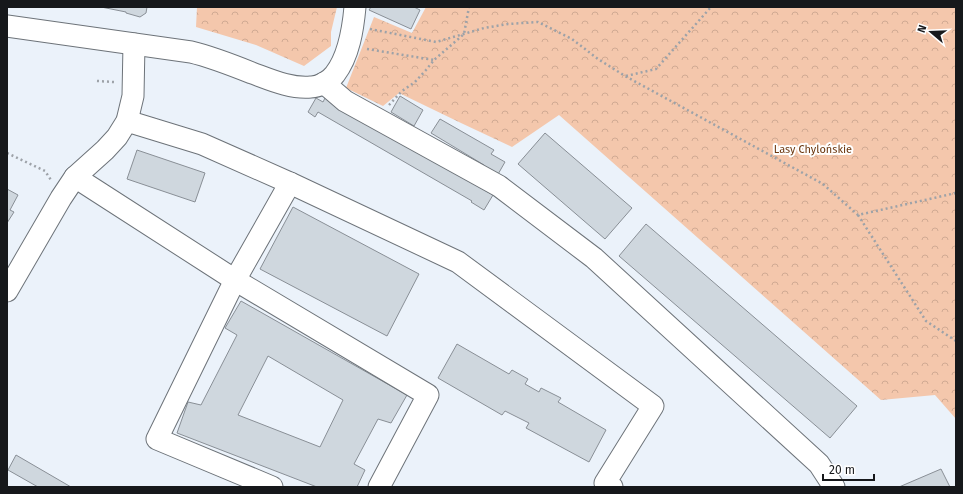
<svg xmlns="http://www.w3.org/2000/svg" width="963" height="494" viewBox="0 0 963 494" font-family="'Fira Sans',sans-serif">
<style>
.forest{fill:url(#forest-crowns)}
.building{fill:#cfd7de;stroke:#898f96;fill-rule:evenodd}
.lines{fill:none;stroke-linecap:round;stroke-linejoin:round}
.minor-casing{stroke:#6d7379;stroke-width:23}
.path{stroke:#9da2a8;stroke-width:2.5;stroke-dasharray:2 3;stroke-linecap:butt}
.minor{stroke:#fff;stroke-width:21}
.labels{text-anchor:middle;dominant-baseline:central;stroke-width:4;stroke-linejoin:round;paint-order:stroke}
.park-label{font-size:11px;fill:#6b360d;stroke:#fff}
</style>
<defs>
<pattern id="forest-crowns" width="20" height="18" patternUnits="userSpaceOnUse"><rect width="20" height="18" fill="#f4c7ac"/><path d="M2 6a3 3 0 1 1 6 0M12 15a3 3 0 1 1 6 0" fill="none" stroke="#d0aa93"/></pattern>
</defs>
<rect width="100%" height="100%" fill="#ebf2fa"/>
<g class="forest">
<polygon points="197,7 337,7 331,32 331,46 304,66 256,45 196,27"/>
<polygon points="426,7 956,7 956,419 935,395 881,400 559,115 512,147 461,123 399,93 383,106 346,88 374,17 412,33"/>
</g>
<g class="building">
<polygon points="101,7 147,7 146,13 140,17 126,13 126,12"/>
<polygon points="371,7 414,7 420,10 411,29 369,10"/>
<polygon points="400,96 423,110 414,126 391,112"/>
<polygon points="316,98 323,102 325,98 493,195 484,210 471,202 472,201 318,112 315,117 308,112"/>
<polygon points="440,119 494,150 491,154 505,162 497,176 483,168 484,165 431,133"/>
<polygon points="545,133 632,208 605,239 518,164"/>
<polygon points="137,150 205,173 195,202 127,179"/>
<polygon points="7,189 18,195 10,210 14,212 7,223"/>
<polygon points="293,207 419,274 387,336 260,269"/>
<polygon points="646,224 857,406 830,438 619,256"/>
<path d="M241,301L407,395L391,423L378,419L354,464L365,470L357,487H317L177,433L188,402L201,405L237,335L225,328ZM268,356L343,400L320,447L238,415Z"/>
<polygon points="457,344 509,374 512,370 528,379 525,384 539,392 541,388 561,398 558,402 606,430 589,462 526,428 529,423 505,411 502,415 438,378"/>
<polygon points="16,455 71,487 38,487 8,470"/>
<polygon points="941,469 950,487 899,487"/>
</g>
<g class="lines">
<g class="minor-casing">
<g id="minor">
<path d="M7,26L191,52C212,57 232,65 252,73C271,80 291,89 311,87C319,87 330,81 335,74C349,56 353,29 355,7"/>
<polyline points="324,83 345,101 499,186 594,258 819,464 834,487"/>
<polyline points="127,121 202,144 290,183 458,262 653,406 605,483 612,487"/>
<polyline points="75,177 235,280 428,395 379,487"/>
<polyline points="7,291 61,198 75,177 105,150 117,137 127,121 133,96 134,44"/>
<polyline points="272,487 157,439 235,280 290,183"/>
</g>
</g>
<g class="path">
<polyline points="370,29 436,42 484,28 508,24 538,22 572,39 598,59 625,76 823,184 858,215 956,193"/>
<polyline points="367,49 434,60"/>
<polyline points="626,76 656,69 711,7"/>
<polyline points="97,81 114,82"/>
<polyline points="389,105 402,91 415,82 426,70 434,60 464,34 469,7"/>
<polyline points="7,153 45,171 51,180"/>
<polyline points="858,215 926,321 956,341"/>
</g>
<use href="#minor" class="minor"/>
</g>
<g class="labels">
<g class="park-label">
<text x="813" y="149">Lasy Chylońskie</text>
</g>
</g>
<rect width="963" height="494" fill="none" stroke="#16181b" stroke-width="16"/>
<g transform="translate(931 32) rotate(289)" stroke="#ffffff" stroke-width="3" paint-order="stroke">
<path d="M0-3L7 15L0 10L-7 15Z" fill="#16181b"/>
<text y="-6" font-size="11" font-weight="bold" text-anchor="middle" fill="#16181b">N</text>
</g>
<path d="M823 474v6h51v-6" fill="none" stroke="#16181b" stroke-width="2"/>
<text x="829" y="474" font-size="12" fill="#16181b" stroke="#ffffff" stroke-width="3" paint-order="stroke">20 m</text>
</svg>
